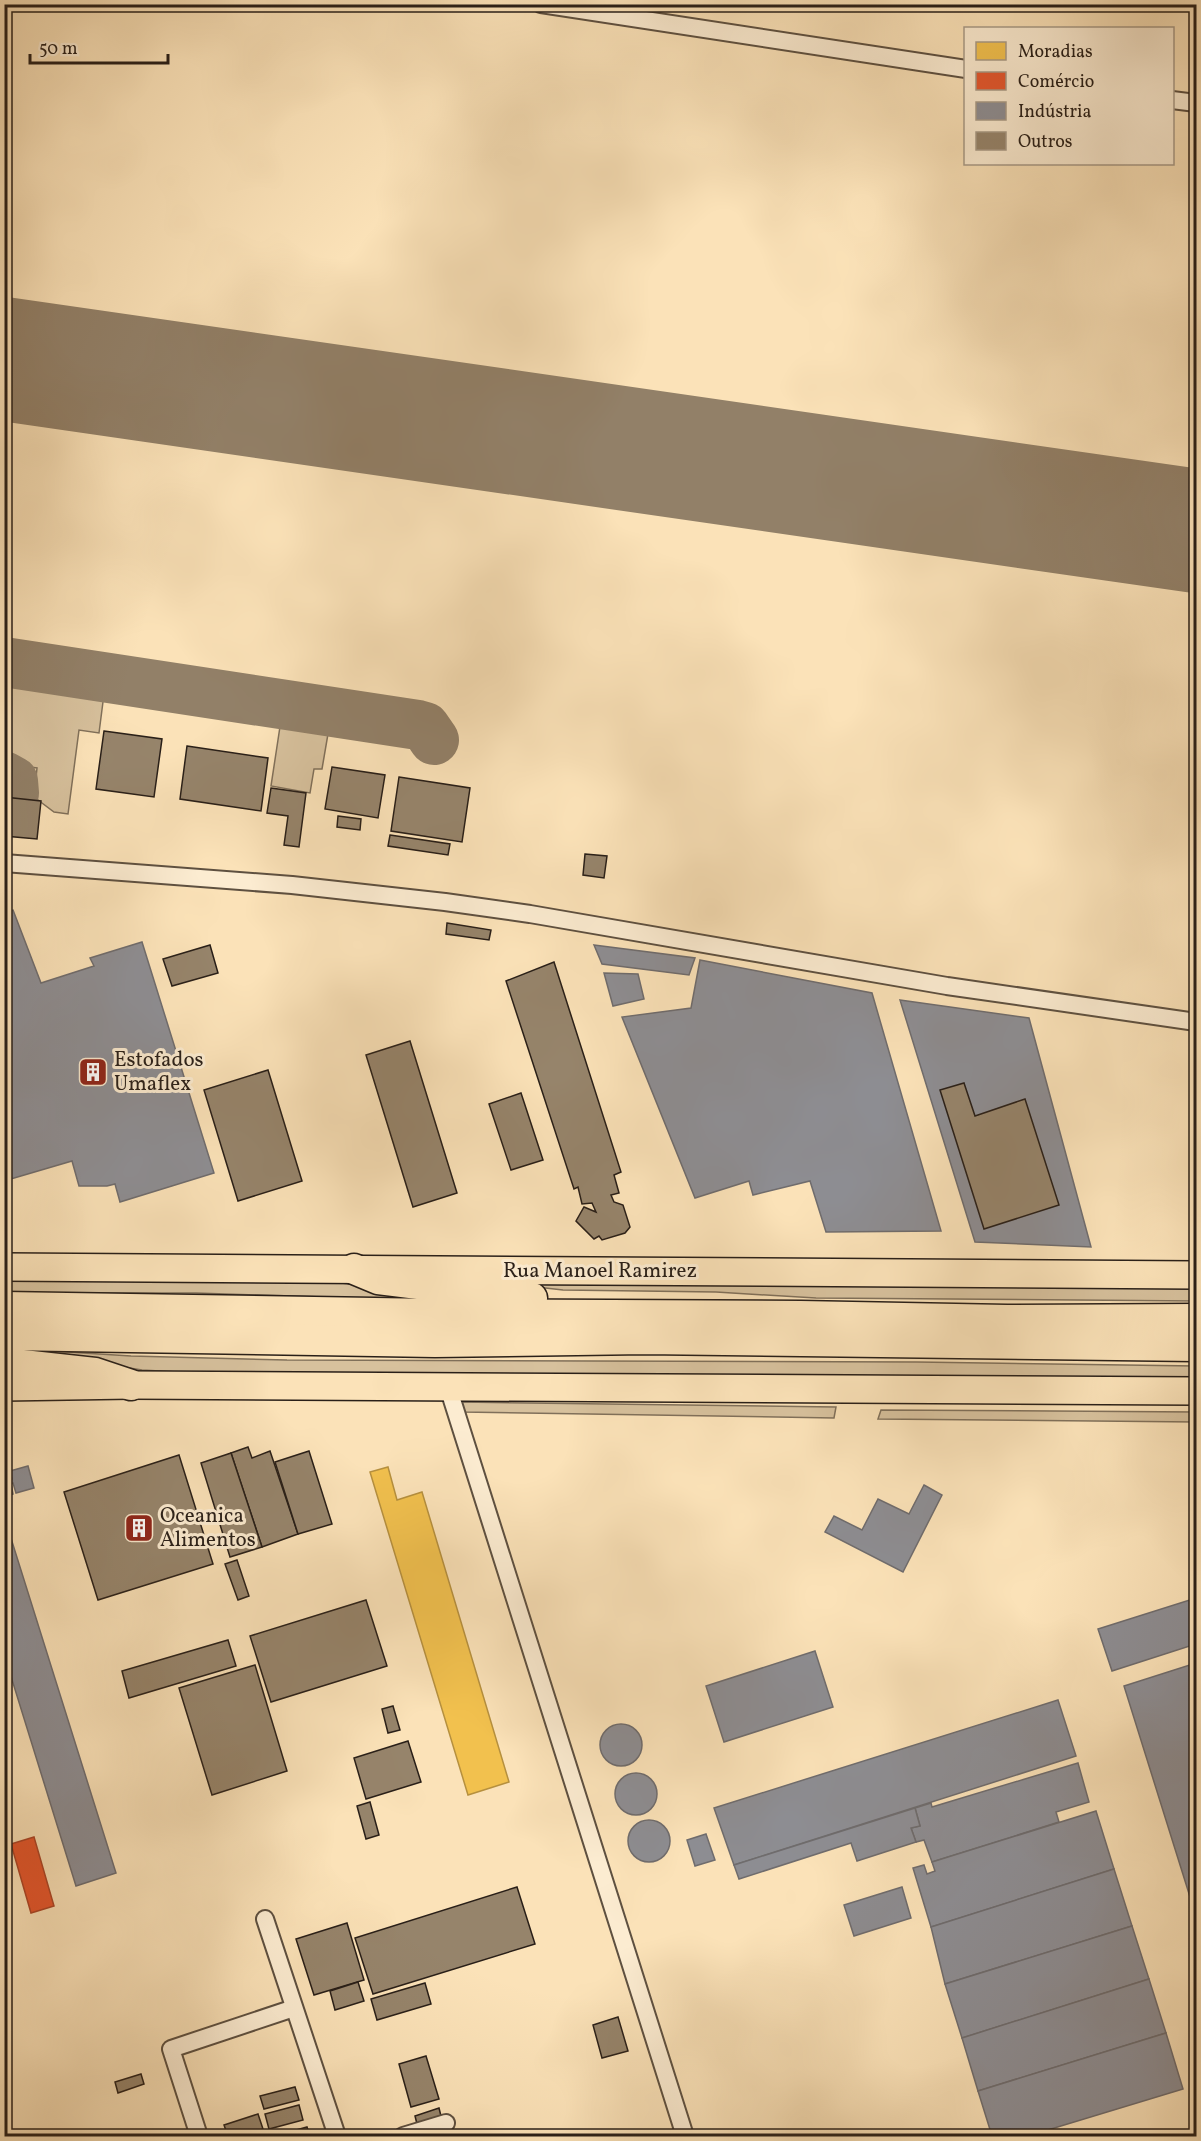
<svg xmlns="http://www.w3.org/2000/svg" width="1201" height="2141" viewBox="0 0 1201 2141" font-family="Vollkorn,serif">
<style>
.green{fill:#d7c19d;stroke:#80705a;stroke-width:1.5}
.homes{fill:#f2c14e;stroke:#b6903e;stroke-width:1.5}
.shops{fill:#e4572e;stroke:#ac4627;stroke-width:1.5}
.industry{fill:#8d8d92;stroke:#6f6c6d;stroke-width:1.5}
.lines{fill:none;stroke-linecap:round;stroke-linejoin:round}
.taxiway{stroke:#928068;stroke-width:50}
.runway{stroke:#928068;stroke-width:124}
.building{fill:#96846b;stroke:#291f18;stroke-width:1.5}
.street-casing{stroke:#5e5040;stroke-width:20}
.primary-casing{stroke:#291f18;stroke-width:30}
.highway-casing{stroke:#291f18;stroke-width:33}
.street{stroke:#fcecd1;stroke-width:16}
.primary{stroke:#fbe2b8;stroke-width:27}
.highway{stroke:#fbe2b8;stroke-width:30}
.labels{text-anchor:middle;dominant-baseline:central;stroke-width:6;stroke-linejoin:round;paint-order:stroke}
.poi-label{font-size:21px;fill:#291f18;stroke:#fcecd1;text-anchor:start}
.street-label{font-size:21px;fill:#291f18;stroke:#fcecd1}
</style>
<rect width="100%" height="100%" fill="#fbe2b8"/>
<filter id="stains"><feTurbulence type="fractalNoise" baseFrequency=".00333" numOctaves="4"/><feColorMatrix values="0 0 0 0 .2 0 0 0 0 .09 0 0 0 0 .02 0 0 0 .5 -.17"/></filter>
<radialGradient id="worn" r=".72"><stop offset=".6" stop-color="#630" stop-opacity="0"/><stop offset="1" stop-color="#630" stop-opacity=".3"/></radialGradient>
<g class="green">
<polygon points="5,680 104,694 99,733 79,730 68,814 54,812 34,797 37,768 5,764"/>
<polygon points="281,720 329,728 322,769 314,769 310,793 271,786"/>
<polygon points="5,1278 320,1280 448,1298 447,1301 196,1293 5,1293"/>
<polygon points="484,1281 1196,1285 1196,1301 816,1298 716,1292 563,1290"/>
<polygon points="4,1348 131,1356 287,1360 917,1362 1196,1366 1196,1380 213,1374 142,1370"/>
<polygon points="461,1402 836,1407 834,1418 462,1412"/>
<polygon points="881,1410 1196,1412 1196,1422 878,1419"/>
</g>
<polygon class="homes" points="388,1467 397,1500 422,1492 509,1782 468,1795 370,1472"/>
<polygon class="shops" points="34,1837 54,1906 31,1913 11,1844"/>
<g class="industry">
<polygon points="13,910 41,983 94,966 90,958 142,942 214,1173 120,1202 115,1184 107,1186 79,1186 72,1161 4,1181 4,912"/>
<polygon points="594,945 695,958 689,975 602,964"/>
<polygon points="700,960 872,993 941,1231 826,1232 810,1181 753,1195 749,1181 695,1198 622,1017 691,1008"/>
<polygon points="604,973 638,974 644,999 613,1006"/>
<polygon points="900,1000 1029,1018 1091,1247 975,1242"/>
<polygon points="28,1466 34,1488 16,1493 13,1483 11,1484 13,1494 8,1496 4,1489 4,1473 7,1473 9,1480 12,1479 10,1471"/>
<polygon points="924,1485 942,1495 903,1572 825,1532 834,1516 862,1530 878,1499 909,1514"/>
<polygon points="4,1516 116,1873 76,1886 4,1654"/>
<polygon points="1196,1598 1196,1644 1112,1671 1098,1629"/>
<polygon points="815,1651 833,1707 724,1742 706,1686"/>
<polygon points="1196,1663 1196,1916 1124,1686"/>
<polygon points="1058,1700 1076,1756 734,1865 714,1808"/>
<circle cx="621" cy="1745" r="21"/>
<polygon points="1078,1763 1089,1802 1056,1812 1059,1822 932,1862 924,1840 916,1842 911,1828 920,1826 915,1808 931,1803 932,1807"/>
<circle cx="636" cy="1794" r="21"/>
<polygon points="915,1808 920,1826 911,1828 916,1842 857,1861 851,1843 739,1879 734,1865"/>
<polygon points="1096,1811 1114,1869 931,1927 913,1868 924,1865 927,1874 935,1871 932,1862"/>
<circle cx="649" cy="1841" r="21"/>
<polygon points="706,1834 715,1860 695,1866 687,1840"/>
<polygon points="1114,1869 1132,1926 945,1984 931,1927"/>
<polygon points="902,1887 911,1918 854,1936 844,1905"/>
<polygon points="1132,1926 1149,1979 962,2038 945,1984"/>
<polygon points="1149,1979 1166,2033 978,2091 962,2038"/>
<polygon points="1166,2033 1183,2089 1028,2136 992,2136 978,2091"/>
</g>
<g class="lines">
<g class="taxiway">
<polyline points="4,662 418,725 425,727 434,740"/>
<polyline points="4,776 13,781 14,793"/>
</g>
<polyline class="runway" points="4,359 1196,531"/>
</g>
<g class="building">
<polygon points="104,731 162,739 154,797 96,789"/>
<polygon points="187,746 268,758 261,811 180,799"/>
<polygon points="332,767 385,775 378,818 325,809"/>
<polygon points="399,777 470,788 462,842 391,831"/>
<polygon points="271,788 306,793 299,847 284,845 288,816 267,813"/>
<polygon points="4,797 41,801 37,839 4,836"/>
<polygon points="338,816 361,819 360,830 337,827"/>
<polygon points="390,835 450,844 448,855 388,846"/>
<polygon points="585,854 607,856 604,878 583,875"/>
<polygon points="447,923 491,930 489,940 446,934"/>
<polygon points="210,945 218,973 172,986 163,959"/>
<polygon points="554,962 621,1172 614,1175 619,1193 611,1195 614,1202 623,1205 630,1227 625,1233 602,1240 599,1236 594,1239 576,1221 584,1207 596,1212 592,1203 582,1204 578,1187 574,1189 506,981"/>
<polygon points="410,1041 457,1193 413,1207 366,1055"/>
<polygon points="268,1070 302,1181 238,1201 204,1090"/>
<polygon points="964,1083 975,1116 1025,1099 1059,1205 984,1229 940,1090"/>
<polygon points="521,1093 543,1160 511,1170 489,1104"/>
<polygon points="248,1447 252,1458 270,1451 298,1534 262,1547 231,1453"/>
<polygon points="309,1451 332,1524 298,1534 275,1462"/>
<polygon points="231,1453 262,1547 230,1557 201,1463"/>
<polygon points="179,1455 213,1564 98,1600 64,1492"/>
<polygon points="237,1560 249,1596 238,1600 225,1564"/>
<polygon points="366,1600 387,1666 271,1702 250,1636"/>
<polygon points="228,1640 236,1666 129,1698 122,1671"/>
<polygon points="255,1665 287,1771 212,1795 179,1688"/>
<polygon points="393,1706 400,1730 388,1733 382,1709"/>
<polygon points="408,1741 421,1782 366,1799 354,1758"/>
<polygon points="370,1802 379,1835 366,1839 357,1806"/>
<polygon points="517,1887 535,1944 373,1994 355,1938"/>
<polygon points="347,1923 364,1980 314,1995 296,1939"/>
<polygon points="358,1982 364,2001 335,2010 330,1991"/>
<polygon points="425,1983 431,2004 377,2020 371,1999"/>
<polygon points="618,2017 628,2051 602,2058 593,2025"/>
<polygon points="426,2056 439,2099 411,2107 399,2064"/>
<polygon points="141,2074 144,2084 118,2093 115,2082"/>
<polygon points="295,2087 299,2100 264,2109 260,2096"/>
<polygon points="299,2105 303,2120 269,2129 265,2114"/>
<polygon points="439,2108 441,2116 417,2124 415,2116"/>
<polygon points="258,2114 263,2129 240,2136 228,2136 224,2125"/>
<polygon points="307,2127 310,2136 275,2136"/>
</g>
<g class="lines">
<g class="street-casing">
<g id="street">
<polyline points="541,4 966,69"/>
<polyline points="1172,100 1196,103"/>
<polyline points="4,863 292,885 445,902 530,914 947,986 1196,1022"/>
<polyline points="448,1387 685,2136"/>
<polyline points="265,1919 337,2136"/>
<polyline points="199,2136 171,2049 294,2008"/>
<polyline points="403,2136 446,2123"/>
</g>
</g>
<g class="primary-casing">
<g id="primary">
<polyline points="4,1267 1196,1275"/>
<polyline points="4,1387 131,1385 1196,1391"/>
</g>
</g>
<g class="highway-casing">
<g id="highway">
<polyline points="354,1269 378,1279 532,1298"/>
<polyline points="4,1307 435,1314 801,1316 1007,1320 1196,1319"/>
<polyline points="4,1335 435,1342 645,1339 1196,1346"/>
<polyline points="4,1363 95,1373 131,1385"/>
</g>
</g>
<use href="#street" class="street"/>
<use href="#primary" class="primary"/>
<use href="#highway" class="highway"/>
</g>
<defs>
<g id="building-square" transform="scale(1.5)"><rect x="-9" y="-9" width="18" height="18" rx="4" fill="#8f2418" stroke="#fcecd1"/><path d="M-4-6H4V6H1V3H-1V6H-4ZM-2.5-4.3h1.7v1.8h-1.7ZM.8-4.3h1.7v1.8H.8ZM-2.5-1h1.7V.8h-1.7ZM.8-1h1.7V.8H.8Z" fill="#fff"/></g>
</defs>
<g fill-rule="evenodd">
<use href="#building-square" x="93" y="1072"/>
<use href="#building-square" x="139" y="1528"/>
</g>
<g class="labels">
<g class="poi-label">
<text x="114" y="1060">Estofados<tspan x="114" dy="24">Umaflex</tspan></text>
<text x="160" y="1516">Oceanica<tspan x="160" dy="24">Alimentos</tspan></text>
</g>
<g class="street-label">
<text x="600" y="1271">Rua Manoel Ramirez</text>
</g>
</g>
<rect width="1201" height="2141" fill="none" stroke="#fbe2b8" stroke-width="24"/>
<rect x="6" y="6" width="1189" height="2129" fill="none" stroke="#291f18" stroke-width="3"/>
<rect x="12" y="12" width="1177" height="2117" fill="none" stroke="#291f18" stroke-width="1.5"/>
<rect x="964" y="27" width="210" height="138" fill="#fcecd1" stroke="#a89a87" stroke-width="1.5"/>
<rect x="976" y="42" width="30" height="18" fill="#f2c14e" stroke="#a89a87" stroke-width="1.5"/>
<text x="1018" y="57" font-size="18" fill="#291f18">Moradias</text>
<rect x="976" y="72" width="30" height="18" fill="#e4572e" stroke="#a89a87" stroke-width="1.5"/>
<text x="1018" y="87" font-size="18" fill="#291f18">Comércio</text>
<rect x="976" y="102" width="30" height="18" fill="#8d8d92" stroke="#a89a87" stroke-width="1.5"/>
<text x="1018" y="117" font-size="18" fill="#291f18">Indústria</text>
<rect x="976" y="132" width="30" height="18" fill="#96846b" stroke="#a89a87" stroke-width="1.5"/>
<text x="1018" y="147" font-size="18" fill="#291f18">Outros</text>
<path d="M30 54v9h138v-9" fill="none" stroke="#291f18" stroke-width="3"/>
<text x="39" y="54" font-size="18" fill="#291f18" stroke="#fcecd1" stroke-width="4.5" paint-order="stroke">50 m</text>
<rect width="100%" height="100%" filter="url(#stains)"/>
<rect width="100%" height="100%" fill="url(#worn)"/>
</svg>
